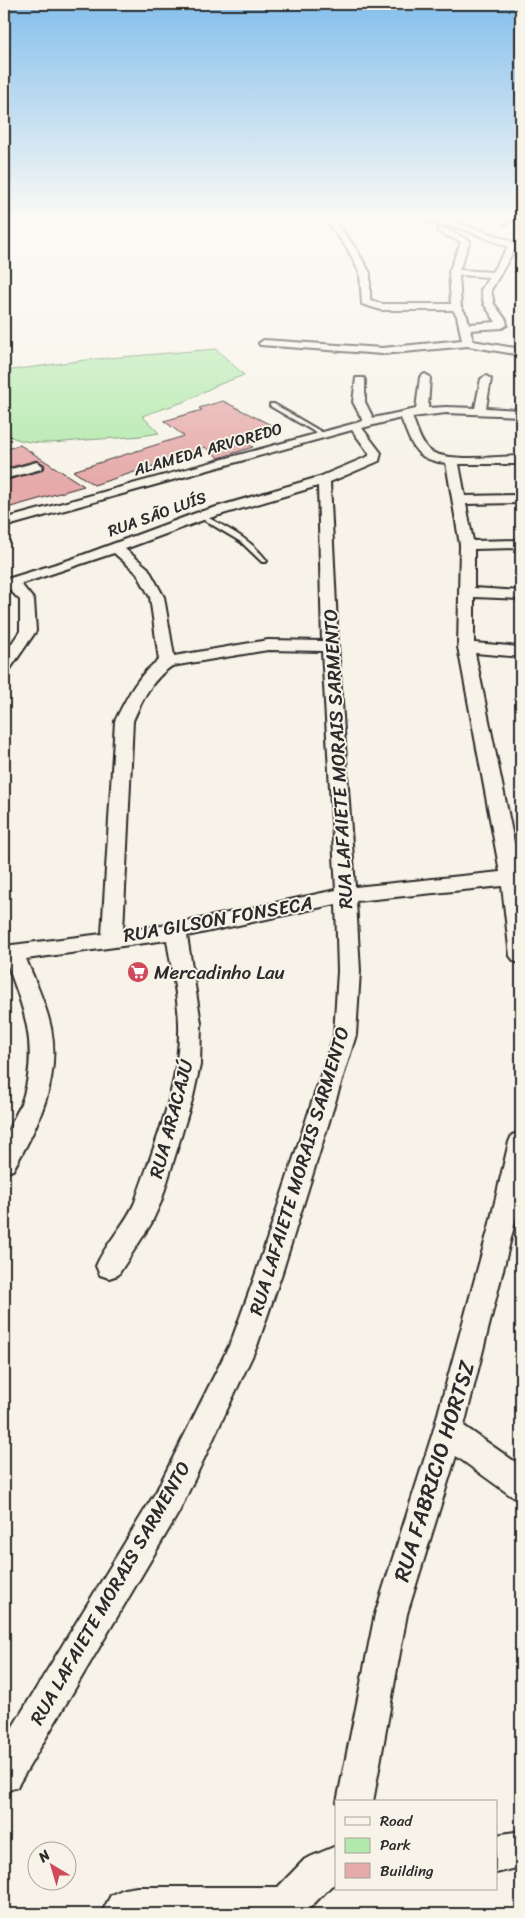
<svg xmlns="http://www.w3.org/2000/svg" width="525" height="1918" viewBox="0 0 525 1918" font-family="Sriracha,sans-serif">
<style>
.green{fill:#b3e9ac;stroke:#6f8a6c}
.building{fill:#e5aaa9;stroke:#2b2b2b}
.lines{fill:none;stroke-linecap:round;stroke-linejoin:round}
.service-casing{stroke:#2b2b2b;stroke-width:4}
.minor-casing{stroke:#2b2b2b;stroke-width:4}
.service{fill:#f7f3e8;fill-rule:evenodd}
.minor{fill:#f7f3e8;fill-rule:evenodd}
.labels{text-anchor:middle;dominant-baseline:central;stroke-width:4;stroke-linejoin:round;paint-order:stroke}
.far-street-label{font-size:16px;fill:#2b2b2b;stroke:#f7f3e8}
.street-label{font-size:19px;fill:#2b2b2b;stroke:#f7f3e8}
.poi-label{font-size:19px;fill:#2b2b2b;stroke:#f7f3e8;text-anchor:start}
.near-street-label{font-size:22px;fill:#2b2b2b;stroke:#f7f3e8}
</style>
<rect width="100%" height="100%" fill="#f7f3e8"/>
<filter id="ink" filterUnits="userSpaceOnUse"><feTurbulence type="fractalNoise" baseFrequency=".02" numOctaves="2"/><feDisplacementMap in="SourceGraphic" scale="10" xChannelSelector="R" yChannelSelector="G"/><feConvolveMatrix kernelMatrix="1 2 1 2 8 2 1 2 1" color-interpolation-filters="sRGB"/></filter>
<g filter="url(#ink)">
<path class="green" d="M216,349L244,375L215,386L186,401L142,416L159,433C134,438 111,438 86,440C61,442 27,448 4,433V371L86,360Z"/>
<g class="building">
<polygon points="223,401 281,430 248,444 253,447 219,458 205,447 172,460 94,485 73,471 184,436 164,421 202,410 199,408"/>
<polygon points="20,445 84,486 4,509 4,481 41,471 45,467 44,464 37,460 4,469 4,450"/>
</g>
<g class="lines">
<g class="service-casing">
<g id="service">
<polygon points="467,215 471,215 457,226 455,226"/>
<polygon points="516,215 520,215 506,224 504,224 504,222"/>
<polygon points="270,404 274,404 325,434 320,435 270,406"/>
<path d="M199,515H203C227,528 251,539 267,561L266,562H262L241,542L199,517Z"/>
</g>
</g>
<g class="minor-casing">
<g id="minor">
<path d="M322,215H330L355,247L370,273V300L382,304H451L449,272L461,242L438,232V228H444L470,241L459,270L492,272L508,247L463,229L409,217L405,215C443,215 478,229 513,242L516,247L491,290L494,304L506,320L507,325L502,328L470,330L473,341L521,349V355L468,346L382,354L260,345L259,343L264,340L382,348L462,340L457,316L453,310H381L362,304L360,273L347,248ZM459,275L489,277L481,290L484,304L496,322L469,324L467,316L461,307Z"/>
<path d="M425,374L430,377L428,408L446,407L475,408L481,379L486,376L491,379L486,408L521,410V416L446,413L412,417C417,427 419,440 427,448C440,464 501,456 521,456V464H459L465,496L521,495V503L466,504L473,541L521,540V548L474,549V588L521,591V599L474,597V643L521,647V657L475,653L520,871L521,870V964L514,961L510,956L502,886L356,901L360,971L356,1035L282,1273L257,1346L179,1512L17,1787L4,1792V1741L157,1490L231,1342L256,1273L334,1035L338,971L336,904L187,936L201,1023L200,1065L193,1097L161,1202L151,1224L118,1275L109,1278L100,1275L96,1266C106,1243 125,1225 135,1202C154,1145 181,1085 179,1023C178,996 171,967 167,940L26,959C35,981 46,1004 51,1028C61,1079 38,1127 13,1170L4,1173C3,1164 2,1152 4,1143C5,1133 19,1111 23,1098C39,1046 24,1009 6,961L4,962V946L102,934L115,721C126,699 138,674 159,660L150,597L137,573L114,553L21,584L34,600L36,631L10,669L4,671V655L20,631V600L8,588L4,589V580L72,559L196,513L319,477L369,456V453L352,430L4,527V519L363,421L353,402L356,378H364L365,380V402L373,418L416,409L420,377ZM401,418C412,445 414,460 446,463L460,545L458,647L500,872L355,887L338,646L330,482L379,461L381,453L362,428ZM318,486L322,641L268,640L174,656L164,597L148,568L125,549L206,519ZM268,650L322,651L336,890L176,924L123,931L133,721C142,700 152,679 172,666Z"/>
<polygon points="37,462 43,466 41,469 4,479 4,471"/>
<polygon points="521,1132 521,1198 464,1426 521,1466 521,1499 510,1495 456,1456 407,1614 373,1802 337,1802 375,1614 433,1432 489,1227 509,1142 512,1135"/>
<polygon points="521,1831 521,1867 496,1873 496,1835"/>
<polygon points="336,1846 336,1884 331,1886 304,1914 101,1914 111,1895 124,1889 137,1887 278,1887 305,1859"/>
</g>
</g>
<use href="#service" class="service"/>
<use href="#minor" class="minor"/>
</g>
</g>
<linearGradient id="sky" x2="0" y2="1"><stop stop-color="#85bfec"/><stop offset="0.45" stop-color="#fbfaf5"/><stop offset="1" stop-color="#fbfaf5" stop-opacity="0"/></linearGradient>
<rect width="525" height="483" fill="url(#sky)"/>
<defs>
<g id="supermarket-disc" transform="scale(1.125)"><circle r="9.5" fill="#d1495b" stroke="#f7f3e8"/><path d="M-6-5.5h2.5l.6 2H6L4.5 2H-2.5L-4.4-4H-6ZM-1.5 3.2a1.3 1.3 0 1 0 .1 0ZM3 3.2a1.3 1.3 0 1 0 .1 0Z" fill="#fff"/></g>
</defs>
<g fill-rule="evenodd">
<use href="#supermarket-disc" x="138" y="972"/>
</g>
<g class="labels">
<g class="far-street-label">
<text transform="translate(208 449) rotate(-16)">ALAMEDA ARVOREDO</text>
<text transform="translate(157 514) rotate(-20)">RUA SÃO LUÍS</text>
</g>
<g class="street-label">
<text transform="translate(338 759) rotate(-93)">RUA LAFAIETE MORAIS SARMENTO</text>
<text transform="translate(218 919) rotate(-10)">RUA GILSON FONSECA</text>
<text transform="translate(171 1119) rotate(-75)">RUA ARACAJÚ</text>
<text transform="translate(299 1171) rotate(-73)">RUA LAFAIETE MORAIS SARMENTO</text>
<text transform="translate(110 1593) rotate(-60)">RUA LAFAIETE MORAIS SARMENTO</text>
</g>
<g class="poi-label">
<text x="154" y="972">Mercadinho Lau</text>
</g>
<g class="near-street-label">
<text transform="translate(434 1471) rotate(-73)">RUA FABRICIO HORTSZ</text>
</g>
</g>
<rect width="525" height="1918" fill="none" stroke="#f7f3e8" stroke-width="20"/>
<rect x="10" y="10" width="505" height="1898" fill="none" stroke="#2b2b2b" stroke-width="2" filter="url(#ink)"/>
<rect x="335" y="1800" width="162" height="90" fill="#f7f3e8" stroke="#a5a39c"/>
<rect x="345" y="1817" width="25" height="8" fill="#f7f3e8" stroke="#a5a39c"/>
<text x="380" y="1826" font-size="15" fill="#2b2b2b">Road</text>
<rect x="345" y="1838" width="25" height="15" fill="#b3e9ac" stroke="#a5a39c"/>
<text x="380" y="1850" font-size="15" fill="#2b2b2b">Park</text>
<rect x="345" y="1863" width="25" height="15" fill="#e5aaa9" stroke="#a5a39c"/>
<text x="380" y="1876" font-size="15" fill="#2b2b2b">Building</text>
<g transform="translate(52 1866) rotate(322)"><circle r="24" fill="#f7f3e8" stroke="#a5a39c"/>
<path d="M0-4L9 19L0 12L-9 19Z" fill="#d1495b"/>
<text y="-8" font-size="14" font-weight="bold" text-anchor="middle" fill="#2b2b2b">N</text>
</g>
</svg>
